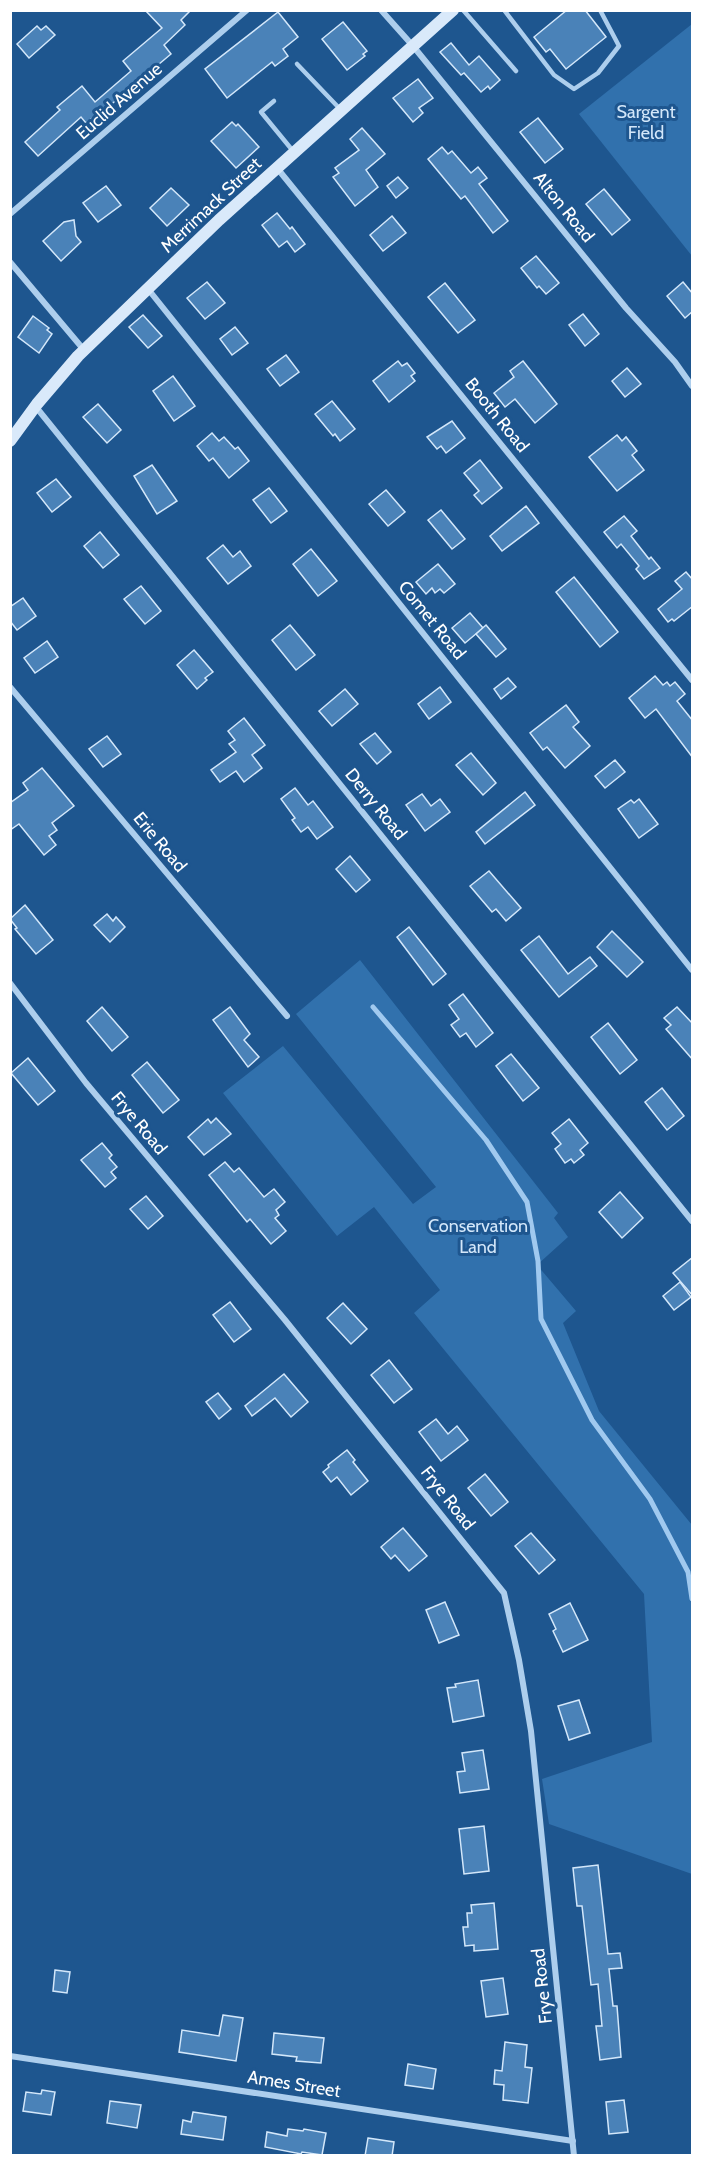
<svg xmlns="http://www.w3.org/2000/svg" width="703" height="2166" viewBox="0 0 703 2166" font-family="Cabin,sans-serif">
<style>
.green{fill:#3171ad}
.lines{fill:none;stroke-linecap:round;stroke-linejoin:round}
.stream{stroke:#a0c9ef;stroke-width:5}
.building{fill:#4a82b8;stroke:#d3e7fa;stroke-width:1.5}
.service{stroke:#adceed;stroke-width:4.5}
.minor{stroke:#adceed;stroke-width:6}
.secondary{stroke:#d9e9fa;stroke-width:12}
.labels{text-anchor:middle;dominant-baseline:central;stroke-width:6;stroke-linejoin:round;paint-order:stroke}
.street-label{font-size:18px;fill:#fff;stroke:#1e568f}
.park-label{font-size:18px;fill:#d3e7fa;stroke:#1e568f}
</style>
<rect width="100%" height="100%" fill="#1e568f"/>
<g class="green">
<polygon points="692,24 692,256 579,114"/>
<polygon points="360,960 558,1213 554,1218 568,1237 537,1265 576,1311 563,1323 599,1411 692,1525 692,1874 549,1824 542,1779 652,1742 644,1594 414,1313 440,1290 374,1207 337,1236 223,1093 283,1046 413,1204 436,1187 296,1014"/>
</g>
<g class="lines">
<polyline class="stream" points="373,1007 486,1140 527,1202 538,1261 541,1319 592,1420 650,1499 688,1572 692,1599"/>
</g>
<g class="building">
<polygon points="145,10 191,10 181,20 185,25 164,45 171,54 101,113 100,112 86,123 81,117 38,156 25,142 60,110 57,107 82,86 95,102 131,71 123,61 162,28"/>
<polygon points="567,10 585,10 606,37 566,69 550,49 546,52 534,37"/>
<polygon points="278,12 298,37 283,49 288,56 275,66 272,62 227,98 205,69"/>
<polygon points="343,22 367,51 363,54 365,56 347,70 322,39"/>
<polygon points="37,26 41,30 46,26 55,35 29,58 17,44"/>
<polygon points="451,43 469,65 479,56 500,80 490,89 488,86 481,92 464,73 461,75 440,52"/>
<polygon points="418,79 433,98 419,108 423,113 413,122 393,98"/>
<polygon points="538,118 563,149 545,163 520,132"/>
<polygon points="232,122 236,126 238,124 259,147 236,168 211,141"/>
<polygon points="362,128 385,154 366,170 378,187 355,206 333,177 339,173 335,168 359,150 350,139"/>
<polygon points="442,147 448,154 452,151 471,173 478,167 487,178 479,184 508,221 493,233 465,196 461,199 428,159"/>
<polygon points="398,177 408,188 396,198 387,186"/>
<polygon points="106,186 121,205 98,222 83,203"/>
<polygon points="171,188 189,205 167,226 150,208"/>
<polygon points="604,189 630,220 612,235 586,204"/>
<polygon points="277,213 290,229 292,227 305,244 295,252 287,241 279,247 262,225"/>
<polygon points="392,216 406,233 383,251 370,235"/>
<polygon points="74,220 76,236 81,242 61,261 43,241 64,222"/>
<polygon points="536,256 559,283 546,294 539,286 537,288 521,268"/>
<polygon points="207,282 225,303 205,319 187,298"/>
<polygon points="683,282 693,294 693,311 685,318 667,296"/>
<polygon points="445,283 475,320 458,333 428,297"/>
<polygon points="583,314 599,334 585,346 569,325"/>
<polygon points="143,315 162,336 148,348 129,327"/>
<polygon points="33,316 49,328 47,330 52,334 39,353 18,337"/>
<polygon points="235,327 248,343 232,355 220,339"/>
<polygon points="286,355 299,372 280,386 267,369"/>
<polygon points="398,361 402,366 407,363 415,373 411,376 415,381 389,402 373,381"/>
<polygon points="523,361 557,404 535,423 515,399 505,407 494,393 514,377 510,371"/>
<polygon points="627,368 641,384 625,397 612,381"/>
<polygon points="173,376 195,406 174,421 153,391"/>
<polygon points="332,401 355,429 340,441 335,434 333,436 315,414"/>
<polygon points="98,404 121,430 107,443 83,417"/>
<polygon points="452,421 465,438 446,453 441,446 437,449 427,437"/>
<polygon points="212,433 219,441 224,437 235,449 238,447 249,461 229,478 213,458 209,461 197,446"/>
<polygon points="617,435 622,441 626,437 637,451 632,455 644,470 617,491 589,457"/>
<polygon points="480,460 502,488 482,504 474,495 479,491 464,473"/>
<polygon points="152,465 177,501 157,514 134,476"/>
<polygon points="56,479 71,497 52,512 37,493"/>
<polygon points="269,488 287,511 271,523 253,500"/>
<polygon points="386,490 405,512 388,526 369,504"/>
<polygon points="526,506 539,523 502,551 490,536"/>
<polygon points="441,510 465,539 452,549 428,520"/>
<polygon points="624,516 637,531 631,536 649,559 651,557 660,568 644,579 636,569 639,566 621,544 617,548 604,532"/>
<polygon points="100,532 119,555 103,568 84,546"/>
<polygon points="223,545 233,557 240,551 251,566 228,584 207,558"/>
<polygon points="311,549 337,581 318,596 293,564"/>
<polygon points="438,564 455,584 444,593 440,589 435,593 432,588 426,594 416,582"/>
<polygon points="686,572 693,580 693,606 674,621 672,619 668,622 658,609 682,589 675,581"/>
<polygon points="574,577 618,632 600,647 556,592"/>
<polygon points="141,586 161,611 145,624 124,599"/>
<polygon points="23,598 36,616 17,630 10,621 10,607"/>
<polygon points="470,613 483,628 465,643 452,628"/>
<polygon points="290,625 315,655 296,670 272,640"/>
<polygon points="486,625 506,649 496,657 476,634"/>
<polygon points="47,641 58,657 35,673 24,658"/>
<polygon points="194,650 213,672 205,678 207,680 197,689 177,665"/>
<polygon points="655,676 663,685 667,682 670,686 675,682 685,694 677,701 693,721 693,758 656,709 645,718 629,698"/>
<polygon points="508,678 516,687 501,699 494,689"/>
<polygon points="440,687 451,702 429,719 418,704"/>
<polygon points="345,689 358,704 332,726 319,711"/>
<polygon points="566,705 579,722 573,727 590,746 565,768 547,747 543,750 530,733"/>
<polygon points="244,718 265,745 252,755 262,768 244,782 236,771 220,782 211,770 236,752 229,744 235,740 228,731"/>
<polygon points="375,733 391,752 377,764 360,744"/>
<polygon points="107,736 121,754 103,767 89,749"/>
<polygon points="471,753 496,783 483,795 456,765"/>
<polygon points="615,760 625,772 605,788 595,776"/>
<polygon points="42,768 74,806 52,823 57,830 49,836 56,845 44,855 19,824 10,830 10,803 28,790 23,783"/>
<polygon points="295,788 308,805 313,801 333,827 317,839 308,827 301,832 292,820 295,818 281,799"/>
<polygon points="525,792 535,805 485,844 476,832"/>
<polygon points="422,794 431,806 440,799 450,812 425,831 406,805"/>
<polygon points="639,799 658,824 639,838 618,809 631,800 634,803"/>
<polygon points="350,856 370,880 356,892 336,869"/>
<polygon points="489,871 521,908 506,921 496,909 492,912 470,886"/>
<polygon points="25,905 53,940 36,954 15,929 17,928 10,919"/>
<polygon points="107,914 113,921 116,917 125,927 110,942 94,925"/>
<polygon points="409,927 446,974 433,985 397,937"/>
<polygon points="612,931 643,962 627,977 597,947"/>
<polygon points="539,936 568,974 590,957 597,966 559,997 521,950"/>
<polygon points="463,994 493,1033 476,1047 466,1033 460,1037 451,1025 459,1019 449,1005"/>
<polygon points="102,1007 128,1037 112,1051 87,1021"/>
<polygon points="230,1007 250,1034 244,1040 259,1057 248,1067 213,1020"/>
<polygon points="677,1007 693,1024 693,1060 666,1029 671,1025 664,1018"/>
<polygon points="608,1023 637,1060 620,1074 591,1037"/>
<polygon points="511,1054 539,1088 523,1101 496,1066"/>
<polygon points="28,1058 55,1091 38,1105 11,1073"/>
<polygon points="147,1062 179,1100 163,1113 132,1075"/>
<polygon points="662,1088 684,1116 667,1130 645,1102"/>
<polygon points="216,1118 231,1134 204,1155 188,1137 208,1119 211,1123"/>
<polygon points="569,1119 588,1143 580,1150 584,1155 574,1163 571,1159 565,1163 555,1149 561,1144 552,1133"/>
<polygon points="102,1143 112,1155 109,1158 117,1167 111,1172 116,1178 105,1187 81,1160"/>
<polygon points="225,1162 234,1172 239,1168 264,1197 274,1189 285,1202 276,1210 279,1215 275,1218 286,1231 271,1244 250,1219 247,1222 209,1175"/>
<polygon points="620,1192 643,1218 622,1238 599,1212"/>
<polygon points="146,1196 163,1216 148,1229 130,1209"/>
<polygon points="693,1257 693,1296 673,1273"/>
<polygon points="680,1282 691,1297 674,1310 663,1296"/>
<polygon points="230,1302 251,1329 234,1342 213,1315"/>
<polygon points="343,1303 367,1329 351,1344 327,1318"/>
<polygon points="389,1360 412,1389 394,1403 371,1375"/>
<polygon points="284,1374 308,1402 291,1417 275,1398 252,1416 245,1406"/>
<polygon points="218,1393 231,1409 219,1419 206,1402"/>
<polygon points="436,1419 448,1434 457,1426 468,1440 441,1461 419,1432"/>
<polygon points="347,1450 355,1460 353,1462 368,1481 351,1495 337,1477 331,1482 323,1472 329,1467 328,1465"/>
<polygon points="485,1474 508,1502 491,1516 468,1488"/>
<polygon points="403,1528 427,1556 409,1571 395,1555 391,1559 381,1547"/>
<polygon points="531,1533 555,1560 539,1574 515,1546"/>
<polygon points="445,1602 459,1635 439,1643 426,1610"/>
<polygon points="570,1603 588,1640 563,1652 553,1631 556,1629 549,1614"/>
<polygon points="478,1680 484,1716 453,1722 447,1688 456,1687 455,1684"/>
<polygon points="579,1700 590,1733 569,1740 558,1706"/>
<polygon points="483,1750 489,1789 460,1793 457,1772 465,1771 462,1753"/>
<polygon points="484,1826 489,1871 464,1874 459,1829"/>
<polygon points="598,1865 608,1954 620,1953 622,1968 609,1969 613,2006 617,2006 621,2057 600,2060 596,2026 602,2026 598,1984 591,1985 582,1906 577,1906 573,1868"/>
<polygon points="494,1903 498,1949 474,1951 474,1945 465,1946 463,1927 468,1927 467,1913 472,1913 471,1905"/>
<polygon points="55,1970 70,1972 67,1993 53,1991"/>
<polygon points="503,1978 508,2014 486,2017 481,1981"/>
<polygon points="223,2015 243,2018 236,2061 179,2052 182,2030 219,2036"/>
<polygon points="274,2033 324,2038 321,2063 296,2061 297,2057 272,2054"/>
<polygon points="505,2042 527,2045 525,2067 532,2068 528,2103 503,2100 504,2085 494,2084 495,2070 502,2071"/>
<polygon points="408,2064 436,2069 433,2089 405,2085"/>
<polygon points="42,2090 55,2092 51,2115 23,2111 26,2092 41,2094"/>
<polygon points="624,2100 628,2132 609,2134 606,2102"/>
<polygon points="110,2101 141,2105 137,2128 107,2123"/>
<polygon points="193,2112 226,2117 223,2140 181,2134 183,2120 191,2122"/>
<polygon points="288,2129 303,2131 304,2129 326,2133 322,2155 302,2152 301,2154 265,2147 267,2132 287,2136"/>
<polygon points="368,2138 394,2142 392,2156 365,2156"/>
</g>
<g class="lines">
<g class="service">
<polyline points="463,10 516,71"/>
<polyline points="504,10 554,75 574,89 598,73 619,46 600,10"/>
<polyline points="297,64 340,109"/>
<polyline points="274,101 261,112 293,151"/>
</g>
<g class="minor">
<polyline points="381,10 413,46 626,308 675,362 692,386"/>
<polyline points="277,168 692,680"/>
<polyline points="10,214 247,10"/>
<polyline points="10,262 84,350"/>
<polyline points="148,289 692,970"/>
<polyline points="36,407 692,1221"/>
<polyline points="10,687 287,1016"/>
<polyline points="10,983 86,1083 285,1320 504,1593 519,1660 531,1731 574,2156"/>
<polyline points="10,2056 573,2141"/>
</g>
<polyline class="secondary" points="10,441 37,404 78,356 219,220 453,10"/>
</g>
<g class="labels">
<g class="street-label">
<text transform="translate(119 101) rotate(-41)">Euclid Avenue</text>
<text transform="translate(211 205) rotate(-43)">Merrimack Street</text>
<text transform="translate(564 207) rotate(51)">Alton Road</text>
<text transform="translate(497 415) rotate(51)">Booth Road</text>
<text transform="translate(432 620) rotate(51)">Comet Road</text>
<text transform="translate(376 804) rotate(51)">Derry Road</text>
<text transform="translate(160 842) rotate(50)">Erie Road</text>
<text transform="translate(139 1123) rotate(50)">Frye Road</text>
<text transform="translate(448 1498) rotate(52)">Frye Road</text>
<text transform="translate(542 1986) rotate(-96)">Frye Road</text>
<text transform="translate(294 2084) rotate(9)">Ames Street</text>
</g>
<g class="park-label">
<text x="646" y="112">Sargent<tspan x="646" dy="21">Field</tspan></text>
<text x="478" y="1226">Conservation<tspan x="478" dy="21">Land</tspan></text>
</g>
</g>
<rect width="703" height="2166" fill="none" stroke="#ffffff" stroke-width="24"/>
</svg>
